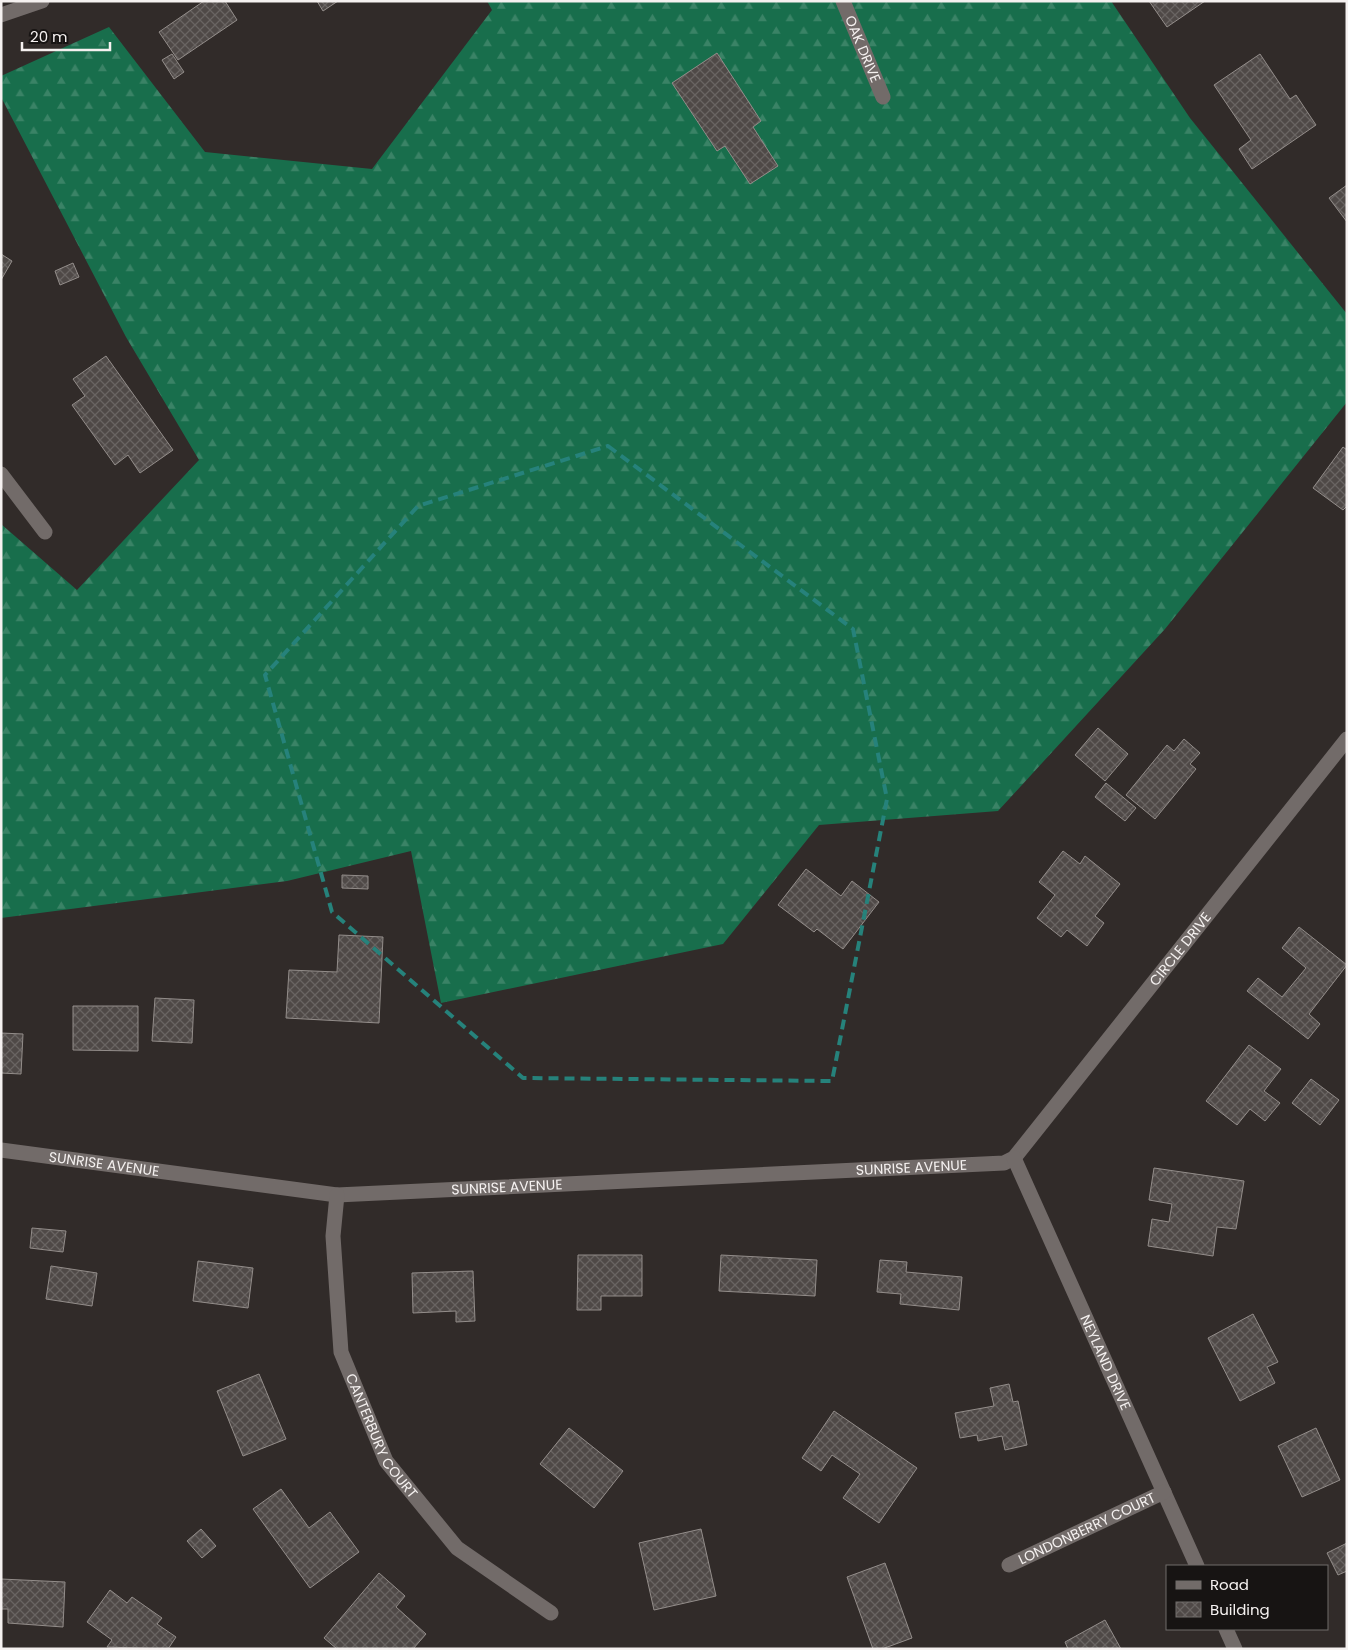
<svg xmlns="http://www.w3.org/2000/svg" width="1348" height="1650" viewBox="0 0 1348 1650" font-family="Poppins,sans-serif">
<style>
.forest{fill:url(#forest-firs)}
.building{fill:url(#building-cross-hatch);stroke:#938d8a}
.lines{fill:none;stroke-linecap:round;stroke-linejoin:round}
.minor{stroke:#726b69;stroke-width:15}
.marked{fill:none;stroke:#26827b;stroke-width:4;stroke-dasharray:10 6;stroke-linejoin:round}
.labels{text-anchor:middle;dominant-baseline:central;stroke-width:4.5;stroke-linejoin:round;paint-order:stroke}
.street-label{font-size:14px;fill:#f5f1f0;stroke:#171413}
</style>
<defs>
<pattern id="forest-firs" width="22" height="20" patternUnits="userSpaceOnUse" patternTransform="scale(1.25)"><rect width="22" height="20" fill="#186e4c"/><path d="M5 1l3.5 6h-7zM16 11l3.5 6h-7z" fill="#3a8366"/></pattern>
<pattern id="building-cross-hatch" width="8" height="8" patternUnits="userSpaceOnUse" patternTransform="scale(1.25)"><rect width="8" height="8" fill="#4f4947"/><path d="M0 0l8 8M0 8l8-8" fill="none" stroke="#696462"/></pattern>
</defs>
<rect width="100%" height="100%" fill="#312b29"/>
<polygon class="forest" points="487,1 1111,1 1190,118 1347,314 1347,402 1165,629 998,811 819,825 723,944 441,1003 411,851 287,881 1,918 1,524 77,590 199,460 126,337 1,97 1,76 109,27 205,152 372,169 492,10"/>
<g class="building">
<polygon points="204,1 225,1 237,20 178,60 159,32"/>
<polygon points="317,1 338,1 323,11"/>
<polygon points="1149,1 1205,1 1167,27"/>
<polygon points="717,53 761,121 753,127 778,166 750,184 725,146 717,151 672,83"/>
<polygon points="172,54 184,72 174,79 162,60"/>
<polygon points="1260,54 1290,99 1296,95 1316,125 1252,169 1239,149 1251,140 1214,85"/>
<polygon points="1347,185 1347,222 1329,198"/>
<polygon points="1,254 12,261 1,280"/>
<polygon points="73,263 79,277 60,285 55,271"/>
<polygon points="106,356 173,450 140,473 128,455 115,465 72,405 85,396 73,379"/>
<polygon points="1343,447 1347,450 1347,506 1343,510 1313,488"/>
<polygon points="1098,728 1128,754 1105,781 1075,755"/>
<polygon points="1184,739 1200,753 1190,764 1196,769 1155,819 1126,795 1167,745 1174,751"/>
<polygon points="1106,783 1136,808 1125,821 1095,797"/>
<polygon points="1063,851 1080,864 1085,856 1120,884 1095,916 1104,923 1087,946 1067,930 1061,937 1037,918 1055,895 1039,882"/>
<polygon points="806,869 841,896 852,881 879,902 843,949 817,929 814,932 778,905"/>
<polygon points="342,875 368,876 368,889 342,888"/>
<polygon points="1299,927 1347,965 1309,1014 1320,1024 1308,1039 1247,991 1258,978 1282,997 1306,968 1282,948"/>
<polygon points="339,935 383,937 379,1023 286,1018 289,970 337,972"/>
<polygon points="155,998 194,1000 192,1043 152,1041"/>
<polygon points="73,1006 138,1006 138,1051 73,1050"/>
<polygon points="1,1033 23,1034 21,1074 1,1073"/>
<polygon points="1249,1045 1281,1069 1264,1091 1280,1103 1265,1121 1250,1109 1237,1125 1206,1101"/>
<polygon points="1311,1079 1339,1100 1320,1125 1292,1103"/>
<polygon points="1154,1168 1244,1181 1236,1229 1217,1227 1213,1256 1148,1246 1152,1219 1169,1222 1172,1204 1149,1200"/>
<polygon points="32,1228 66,1231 63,1252 30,1248"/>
<polygon points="578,1255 642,1255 642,1296 601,1296 601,1310 577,1310"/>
<polygon points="721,1255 817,1260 815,1296 719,1291"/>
<polygon points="880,1260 907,1262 906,1272 962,1277 959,1310 900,1304 901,1294 877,1292"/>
<polygon points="198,1261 253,1268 248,1308 193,1301"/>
<polygon points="51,1266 97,1273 92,1306 46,1299"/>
<polygon points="473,1271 475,1321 456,1322 456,1311 413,1313 412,1273"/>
<polygon points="1253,1314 1278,1362 1267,1367 1275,1383 1240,1401 1208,1338"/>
<polygon points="259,1374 286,1439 243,1456 217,1391"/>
<polygon points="1009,1384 1013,1402 1018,1401 1027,1445 1005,1450 1002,1436 978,1441 977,1435 960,1438 955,1413 994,1406 990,1388"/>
<polygon points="834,1411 917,1468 879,1523 843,1498 860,1474 832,1455 821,1471 802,1458"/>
<polygon points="569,1428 623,1471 594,1508 540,1464"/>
<polygon points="1316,1428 1340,1480 1302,1497 1278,1446"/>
<polygon points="281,1489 309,1528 330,1512 359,1552 310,1588 253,1509"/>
<polygon points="201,1529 216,1546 202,1558 187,1541"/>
<polygon points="701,1529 716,1596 654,1610 639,1543"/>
<polygon points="1347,1543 1347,1571 1338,1575 1327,1553"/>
<polygon points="885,1563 912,1638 882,1649 873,1649 847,1577"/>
<polygon points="379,1573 405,1596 396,1607 426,1634 413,1649 337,1649 324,1638"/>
<polygon points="1,1579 65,1582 63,1627 8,1623 8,1609 1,1609"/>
<polygon points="110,1590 127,1603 132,1597 162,1618 157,1624 176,1637 168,1649 107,1647 112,1640 87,1622"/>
<polygon points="1105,1620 1121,1649 1068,1649 1065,1642"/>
</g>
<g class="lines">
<g class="minor">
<path id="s1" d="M843,1L883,97"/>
<polyline points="1,15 42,1"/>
<polyline points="1,474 45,532"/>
<path id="s2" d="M1,1150L337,1195L1004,1163L1014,1158L1347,739"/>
<path id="s3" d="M1014,1158L1197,1566"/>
<path id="s4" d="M337,1195L333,1236L341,1352L386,1461L457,1548L551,1613"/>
<path id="s5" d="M1009,1565L1164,1492"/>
<polyline points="1226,1629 1235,1649"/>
</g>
</g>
<path class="marked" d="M608,446L853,629L887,799L832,1081L523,1078L332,912L265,675L418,506Z"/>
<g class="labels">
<g class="street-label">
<text stroke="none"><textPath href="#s1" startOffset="52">OAK DRIVE</textPath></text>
<text stroke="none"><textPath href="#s2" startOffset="1285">CIRCLE DRIVE</textPath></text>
<text stroke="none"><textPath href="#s2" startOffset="104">SUNRISE AVENUE</textPath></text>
<text stroke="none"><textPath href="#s2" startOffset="914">SUNRISE AVENUE</textPath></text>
<text stroke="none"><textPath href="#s2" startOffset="509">SUNRISE AVENUE</textPath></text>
<text stroke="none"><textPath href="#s3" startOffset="224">NEYLAND DRIVE</textPath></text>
<text stroke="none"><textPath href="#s4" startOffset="251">CANTERBURY COURT</textPath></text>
<text stroke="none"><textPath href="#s5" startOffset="86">LONDONBERRY COURT</textPath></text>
</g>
</g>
<rect width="1348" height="1650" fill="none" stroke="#f5f1f0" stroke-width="5"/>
<rect x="1166" y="1565" width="162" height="65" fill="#171413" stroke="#706c6b"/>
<rect x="1176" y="1581" width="25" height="8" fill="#726b69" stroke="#706c6b"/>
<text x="1210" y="1590" font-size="15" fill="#f5f1f0">Road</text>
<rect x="1176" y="1602" width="25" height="15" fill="url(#building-cross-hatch)" stroke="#706c6b"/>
<text x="1210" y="1615" font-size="15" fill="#f5f1f0">Building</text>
<path d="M22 42v8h88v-8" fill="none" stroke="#f5f1f0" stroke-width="2.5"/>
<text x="30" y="42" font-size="15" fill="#f5f1f0" stroke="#171413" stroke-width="4" paint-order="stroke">20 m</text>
</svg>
